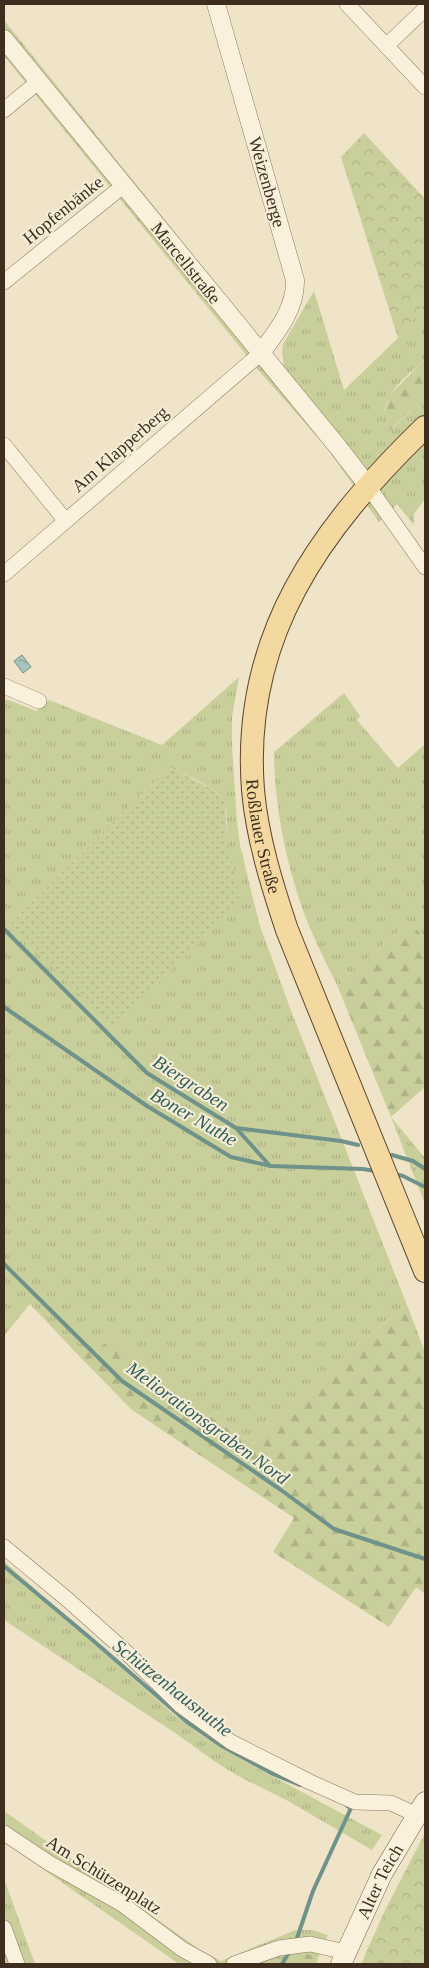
<svg xmlns="http://www.w3.org/2000/svg" width="429" height="1968" viewBox="0 0 429 1968" font-family="Georgia,serif">
<style>
.grass{fill:url(#grass-tufts);fill-rule:evenodd}
.forest{fill:url(#forest-firs)}
.park{fill:url(#park-crowns)}
.garden{fill:url(#garden-dots)}
.water{fill:url(#water-ripples);stroke:#6f938a}
.lines{fill:none;stroke-linecap:round;stroke-linejoin:round}
.stream{stroke:#6f938a;stroke-width:4}
.minor-casing{stroke:#8d765c;stroke-width:16}
.tertiary-casing{stroke:#8d765c;stroke-width:19}
.secondary-casing{stroke:#6f573f;stroke-width:21}
.primary-casing{stroke:#5b4430;stroke-width:24}
.minor{stroke:#faf1dc;stroke-width:15}
.tertiary{stroke:#faf1dc;stroke-width:18}
.secondary{stroke:#faf1dc;stroke-width:20}
.primary{stroke:#f3d9a0;stroke-width:22}
.labels{text-anchor:middle;dominant-baseline:central;stroke-width:4;stroke-linejoin:round;paint-order:stroke}
.street-label{font-size:18px;fill:#3d2e20;stroke:#f7eed8}
.water-label{font-size:19px;font-style:italic;fill:#2f5d5a;stroke:#f7eed8}
</style>
<defs>
<pattern id="grass-tufts" width="24" height="20" patternUnits="userSpaceOnUse" patternTransform="scale(1.25)"><rect width="24" height="20" fill="#c9cf9b"/><path d="M3 7l-1-3M5 7V3M7 7l1-3M15 17l-1-3M17 17v-4M19 17l1-3" fill="none" stroke="#aeb285"/></pattern>
<pattern id="forest-firs" width="22" height="20" patternUnits="userSpaceOnUse" patternTransform="scale(1.25)"><rect width="22" height="20" fill="#c9cf9b"/><path d="M5 1l3.5 6h-7zM16 11l3.5 6h-7z" fill="#aeb285"/></pattern>
<pattern id="park-crowns" width="20" height="18" patternUnits="userSpaceOnUse" patternTransform="scale(1.25)"><rect width="20" height="18" fill="#c9cf9b"/><path d="M2 6a3 3 0 1 1 6 0M12 15a3 3 0 1 1 6 0" fill="none" stroke="#aeb285"/></pattern>
<pattern id="garden-dots" width="8" height="8" patternUnits="userSpaceOnUse" patternTransform="scale(1.25)"><rect width="8" height="8" fill="#c9cf9b"/><path d="M2 2h.1M6 6h.1" fill="none" stroke="#aeb285" stroke-width="1.8" stroke-linecap="round"/></pattern>
<pattern id="water-ripples" width="26" height="14" patternUnits="userSpaceOnUse" patternTransform="scale(1.25)"><rect width="26" height="14" fill="#a9c4bc"/><path d="M2 4q2-2 4 0t4 0M15 11q2-2 4 0t4 0" fill="none" stroke="#8ba098"/></pattern>
</defs>
<rect width="100%" height="100%" fill="#f0e4c8"/>
<g class="grass">
<path d="M4,20L284,368L282,352L283,344L314,291L344,390L398,338L425,303V359C408,376 369,402 393,428L425,396V499L414,514V525L397,504L379,522L327,448L260,372L4,56Z"/>
<path d="M239,677L232,717V745L237,822L240,845L259,923L290,1008L407,1305L357,1345L348,1356L253,1444L160,1385C149,1367 133,1351 115,1339L79,1356L30,1304L4,1336V702L6,699L36,711L49,700L162,745ZM169,767C182,774 220,788 224,802C228,813 226,827 227,838L9,925Z"/>
<path d="M344,693L360,716L357,720L398,768L425,744V939L410,921L337,985C329,969 321,953 314,937C290,884 274,811 274,752Z"/>
<polygon points="391,1117 425,1158 425,1204"/>
<polygon points="4,1561 115,1662 172,1713 201,1735 246,1762 382,1835 372,1850 288,1801 238,1776 214,1761 178,1735 4,1620"/>
<polygon points="4,1811 199,1949 221,1961 295,1930 313,1930 328,1935 318,1958 306,1953 259,1964 179,1964 4,1842"/>
<polygon points="4,1879 35,1964 5,1964 4,1960"/>
</g>
<g class="forest">
<polygon points="425,359 425,396 388,432 385,415 388,397"/>
<polygon points="410,921 425,939 425,1087 391,1117 337,985"/>
<path d="M407,1305L425,1352V1594L416,1587L389,1627L273,1552L294,1518L132,1410L79,1356L115,1339C133,1351 149,1367 160,1385L253,1444L348,1356L357,1345Z"/>
<polygon points="306,1953 318,1958 316,1964 259,1964 266,1960"/>
</g>
<g class="park">
<polygon points="364,133 425,199 425,303 398,338 341,157"/>
<polygon points="425,1833 425,1964 361,1964 385,1910"/>
</g>
<polygon class="garden" points="169,767 212,789 221,797 225,803 227,838 241,902 113,1028 9,925"/>
<polygon class="water" points="22,655 31,667 23,673 14,661"/>
<g class="lines">
<g class="stream">
<polyline points="4,929 147,1073 236,1128 341,1141 358,1145"/>
<polyline points="4,1007 147,1106 231,1157 271,1166 363,1169 375,1171"/>
<polyline points="236,1128 270,1166"/>
<polyline points="392,1155 413,1161 425,1169"/>
<polyline points="394,1174 403,1176 425,1187"/>
<polyline points="4,1264 122,1381 281,1490 334,1529 425,1559"/>
<polyline points="4,1566 89,1637 187,1722 222,1746 273,1774 300,1785"/>
<polyline points="296,1941 313,1891 351,1808 347,1806"/>
<polyline points="282,1964 290,1951"/>
</g>
<g class="minor-casing">
<g id="minor">
<polyline points="347,4 425,87"/>
<polyline points="386,46 425,9"/>
<polyline points="4,110 38,82"/>
<polyline points="4,282 123,186"/>
<polyline points="4,445 65,520"/>
<polyline points="368,486 425,567"/>
<polyline points="4,574 260,354"/>
<polyline points="4,686 39,701"/>
<polyline points="4,1547 68,1600 125,1651 180,1705 231,1742 310,1782 355,1802 391,1803 417,1815"/>
<polyline points="4,1833 49,1863 122,1904 182,1949 209,1964"/>
<polyline points="4,1928 17,1964"/>
<polyline points="234,1964 279,1948 310,1944 346,1952"/>
</g>
</g>
<g class="tertiary-casing">
<g id="tertiary">
<path d="M216,4L295,280C296,308 277,332 260,354"/>
<polyline points="4,39 338,447 368,486"/>
</g>
</g>
<g class="secondary-casing">
<g id="secondary">
<path id="s1" d="M341,1964L382,1874L425,1802"/>
</g>
</g>
<g class="primary-casing">
<g id="primary">
<path id="s2" d="M425,427C320,529 241,636 253,790C257,837 272,885 287,930L425,1271"/>
</g>
</g>
<use href="#minor" class="minor"/>
<use href="#tertiary" class="tertiary"/>
<use href="#secondary" class="secondary"/>
<use href="#primary" class="primary"/>
</g>
<g class="labels">
<g class="street-label">
<text transform="translate(267 182) rotate(74)">Weizenberge</text>
<text transform="translate(63 210) rotate(-39)">Hopfenbänke</text>
<text transform="translate(186 263) rotate(51)">Marcellstraße</text>
<text transform="translate(120 449) rotate(-41)">Am Klapperberg</text>
<text stroke="none"><textPath href="#s2" startOffset="464">Roßlauer Straße</textPath></text>
<text transform="translate(104 1875) rotate(32)">Am Schützenplatz</text>
<text stroke="none"><textPath href="#s1" startOffset="91">Alter Teich</textPath></text>
</g>
<g class="water-label">
<text transform="translate(191 1083) rotate(33)">Biergraben</text>
<text transform="translate(194 1117) rotate(30)">Boner Nuthe</text>
<text transform="translate(208 1423) rotate(36)">Meliorationsgraben Nord</text>
<text transform="translate(173 1688) rotate(38)">Schützenhausnuthe</text>
</g>
</g>
<rect width="429" height="1968" fill="none" stroke="#3d2e20" stroke-width="10"/>
</svg>
